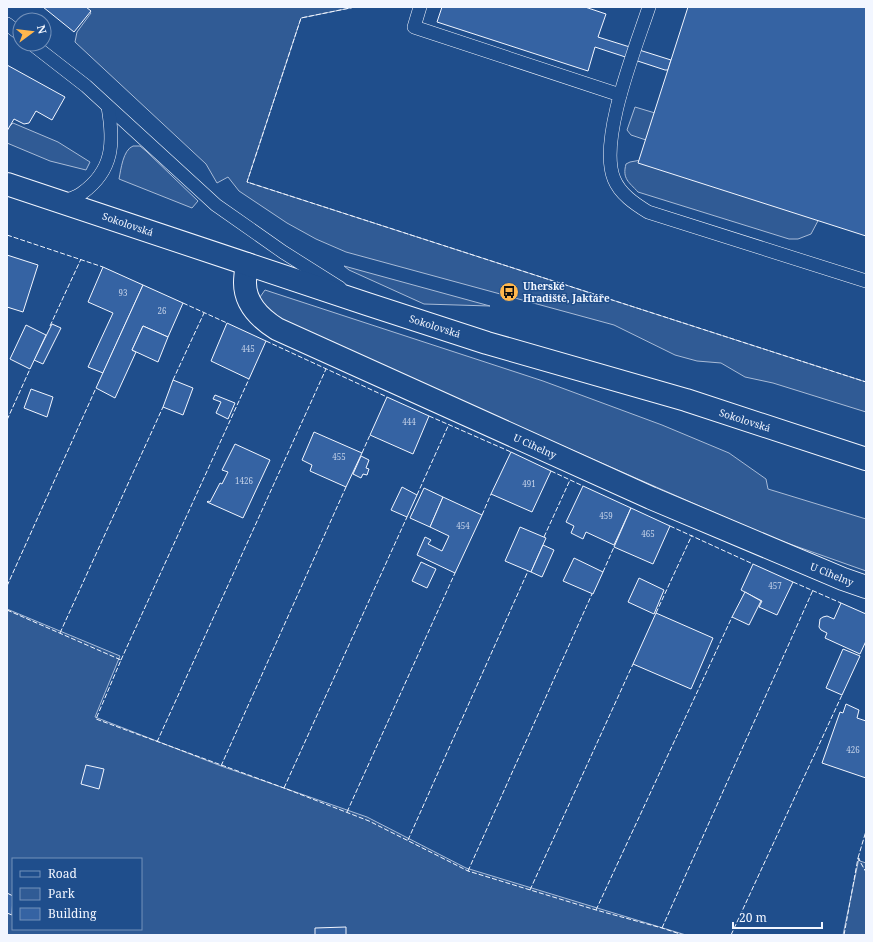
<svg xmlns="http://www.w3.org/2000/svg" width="873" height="942" viewBox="0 0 873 942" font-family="'Noto Serif',serif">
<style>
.green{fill:#305b95;stroke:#a8bbd7;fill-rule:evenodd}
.building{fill:#3563a3;stroke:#f2f6ff}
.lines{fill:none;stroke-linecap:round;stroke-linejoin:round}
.lane-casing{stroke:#f2f6ff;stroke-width:14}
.street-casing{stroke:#f2f6ff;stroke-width:24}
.secondary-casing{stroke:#f2f6ff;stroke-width:24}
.lane{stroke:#1f4e8c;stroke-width:13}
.street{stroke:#1f4e8c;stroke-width:22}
.secondary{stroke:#1f4e8c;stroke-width:22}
.fence{stroke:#f2f6ff;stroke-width:1;stroke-dasharray:5 2;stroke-linecap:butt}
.labels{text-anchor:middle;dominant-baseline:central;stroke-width:3;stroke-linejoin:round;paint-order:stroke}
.number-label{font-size:8px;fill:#c3d1e8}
.street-label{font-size:10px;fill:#f2f6ff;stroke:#1f4e8c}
.poi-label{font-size:10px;font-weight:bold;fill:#f2f6ff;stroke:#1f4e8c;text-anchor:start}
</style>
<rect width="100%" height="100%" fill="#1f4e8c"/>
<g class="green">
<polygon points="81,7 355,7 301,18 247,182 866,382 866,412 773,383 745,377 721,363 697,361 675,355 614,325 346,252 316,239 287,223 239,191 228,177 217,183 206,164 75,42 77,32 91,13"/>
<polygon points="635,107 655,113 646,140 631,135 627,130"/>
<polygon points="13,123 58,142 90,162 86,170 50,161 7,143 7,129"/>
<path d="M133,146H140L146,151L198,201L192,208L119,179C121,169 123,150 133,146Z"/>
<path d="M641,160L820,217L811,234L798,239H789L638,192C629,182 622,179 626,164L630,162Z"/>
<polygon points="344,266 490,306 424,304 349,270"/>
<polygon points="265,290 543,381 662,425 729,453 766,479 768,489 866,519 866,571 770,537 269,317 262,305 260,297"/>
<path d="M7,609L120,656L95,717L221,766L367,817L466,868L686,935H7ZM13,859H141V929H13Z"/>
<polygon points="859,858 860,861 866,863 866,935 843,935"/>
</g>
<g class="building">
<polygon points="43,7 86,7 91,11 74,32"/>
<polygon points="442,7 585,7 606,14 598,37 671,60 668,70 665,70 595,47 588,71 437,22"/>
<polygon points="688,7 866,7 866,236 638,163"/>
<polygon points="7,65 65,97 52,120 36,111 29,123 24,124 14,119 7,131"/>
<polygon points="7,255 38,265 23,312 7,307"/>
<polygon points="103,267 143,285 103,373 88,367 113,313 88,302"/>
<polygon points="143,285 183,303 168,337 143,326 132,350 136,352 115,398 96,388"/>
<polygon points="227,323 266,341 249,379 211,361"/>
<polygon points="52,324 61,328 43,364 34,360"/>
<polygon points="26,325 46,335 30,369 10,359"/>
<polygon points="143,326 168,337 158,362 132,350"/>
<polygon points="173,380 193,388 183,415 163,407"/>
<polygon points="31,389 53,397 47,417 24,408"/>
<polygon points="215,395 235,403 228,419 216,413 221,402 213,399"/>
<polygon points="387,397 429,416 413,454 370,435"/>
<polygon points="314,432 362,453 346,487 310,471 312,465 302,460"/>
<polygon points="235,444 270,460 243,518 207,502 208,501 210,502 220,483 222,484 228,472 222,470"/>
<polygon points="511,452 551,471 532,512 491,494"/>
<polygon points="361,456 369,460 366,468 369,469 367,475 363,474 361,478 353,474"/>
<polygon points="583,486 631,508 614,545 586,532 583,539 571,533 574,526 566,522"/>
<polygon points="402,487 417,495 407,517 391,510"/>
<polygon points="424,488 443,497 430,527 410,518"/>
<polygon points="443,497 482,515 455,573 417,555 425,537 431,540 428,544 442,551 449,536 430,527"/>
<polygon points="631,508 670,526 653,564 614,547"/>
<polygon points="520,527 546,538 531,572 505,561"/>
<polygon points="543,545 554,550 542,577 531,572"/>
<polygon points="574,558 603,572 593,594 563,581"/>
<polygon points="421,562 436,569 427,588 412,581"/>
<polygon points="753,564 793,582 777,615 759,607 762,601 741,590"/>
<polygon points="639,578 664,590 654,614 628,602"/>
<polygon points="745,592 761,601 749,625 732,617"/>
<polygon points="841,603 866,614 866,641 860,654 825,638 827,633 821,630 819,627 820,619 823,617 827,616 834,619"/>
<polygon points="656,613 713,638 691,689 633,664"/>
<polygon points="843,649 860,656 842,695 826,688"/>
<polygon points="846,704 859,710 857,718 866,721 866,778 822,763 840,712 843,713"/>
<polygon points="86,765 104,769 99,789 81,784"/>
<polygon points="7,893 13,896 12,915 7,913"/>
<polygon points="346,927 346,935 315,935 315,928"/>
</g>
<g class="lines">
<g class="lane-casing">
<g id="lane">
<polyline points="420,7 414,27 620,95"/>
<path d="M649,7C636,47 598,140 614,179C620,194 635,204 648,212L866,281"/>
<polyline points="7,24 20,34"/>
<polyline points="32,44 86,86 216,205 283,252 340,288"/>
<path d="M63,202C69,199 77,197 82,193C114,170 114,142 108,107"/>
</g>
</g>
<g class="street-casing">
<path id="street" d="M247,264C246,270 245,277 245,283C245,304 261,319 277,329L651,498L843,579L866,587"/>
</g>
<g class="secondary-casing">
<polyline id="secondary" points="7,184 367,304 487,343 686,400 866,459"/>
</g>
<use href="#lane" class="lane"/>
<use href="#street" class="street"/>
<use href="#secondary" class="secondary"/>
<g class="fence">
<polyline points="355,7 301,18 247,182 866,382"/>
<polyline points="7,235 103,267"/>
<polyline points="183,303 227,323"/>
<polyline points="50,326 81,259"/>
<polyline points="266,341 387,397"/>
<polyline points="173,380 204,313"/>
<polyline points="429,416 511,452"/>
<polyline points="7,420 30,369"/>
<polyline points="362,453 370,435"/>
<polyline points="551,471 583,486"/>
<polyline points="417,495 449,424"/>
<polyline points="482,515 491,494"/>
<polyline points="670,526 753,564"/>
<polyline points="544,537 570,480"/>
<polyline points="603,572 614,547"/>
<polyline points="793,582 841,603"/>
<polyline points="7,586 96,388"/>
<polyline points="7,610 121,660 96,719 284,788 369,821 468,871 596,910 662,928 683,935"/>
<polyline points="656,613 692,535"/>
<polyline points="60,633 163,407"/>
<polyline points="121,660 249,379"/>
<polyline points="157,742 326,369"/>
<polyline points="221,766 346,487"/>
<polyline points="284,788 407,517"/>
<polyline points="347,812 455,573"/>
<polyline points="408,840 528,571"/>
<polyline points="858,858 866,831"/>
<polyline points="468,871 592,594"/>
<polyline points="530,890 633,664"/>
<polyline points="596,910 732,617"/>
<polyline points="662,928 813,590"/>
<polyline points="731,935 842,695"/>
<polyline points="844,935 858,858 866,872"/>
</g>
</g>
<defs>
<g id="bus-disc" transform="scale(1)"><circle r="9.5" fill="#ffb74d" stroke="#1f4e8c"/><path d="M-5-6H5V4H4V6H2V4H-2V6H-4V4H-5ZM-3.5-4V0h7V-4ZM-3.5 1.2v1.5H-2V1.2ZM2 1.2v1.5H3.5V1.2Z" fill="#111"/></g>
</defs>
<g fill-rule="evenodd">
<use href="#bus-disc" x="509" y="292"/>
</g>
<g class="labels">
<g class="number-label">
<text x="123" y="292">93</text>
<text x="162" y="310">26</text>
<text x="248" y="348">445</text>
<text x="409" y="421">444</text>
<text x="339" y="456">455</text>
<text x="244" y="480">1426</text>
<text x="529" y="483">491</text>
<text x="606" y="515">459</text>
<text x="463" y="525">454</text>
<text x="648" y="533">465</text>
<text x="775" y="585">457</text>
<text x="853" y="749">426</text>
</g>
<g class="street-label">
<text transform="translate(128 224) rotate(19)">Sokolovská</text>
<text transform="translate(435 326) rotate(18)">Sokolovská</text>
<text transform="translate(745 420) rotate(18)">Sokolovská</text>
<text transform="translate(535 446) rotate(24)">U Cihelny</text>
<text transform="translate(832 574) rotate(22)">U Cihelny</text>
</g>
<g class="poi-label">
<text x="523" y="286">Uherské<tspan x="523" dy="12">Hradiště, Jaktáře</tspan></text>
</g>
</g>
<rect width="873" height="942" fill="none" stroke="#f2f6ff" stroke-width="16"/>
<rect x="12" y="858" width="130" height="72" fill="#1f4e8c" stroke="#7391ba"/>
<rect x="20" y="871" width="20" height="6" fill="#1f4e8c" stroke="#7391ba"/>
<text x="48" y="878" font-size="12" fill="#f2f6ff">Road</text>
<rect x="20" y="888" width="20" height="12" fill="#305b95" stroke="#7391ba"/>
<text x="48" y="898" font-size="12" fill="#f2f6ff">Park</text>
<rect x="20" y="908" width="20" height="12" fill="#3563a3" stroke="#7391ba"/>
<text x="48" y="918" font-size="12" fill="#f2f6ff">Building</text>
<g transform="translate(32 32) rotate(75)"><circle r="19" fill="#1f4e8c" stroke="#7391ba"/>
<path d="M0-3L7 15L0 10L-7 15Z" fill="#ffb74d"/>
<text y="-6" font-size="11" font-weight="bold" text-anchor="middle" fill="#f2f6ff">N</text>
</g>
<path d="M733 922v6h89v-6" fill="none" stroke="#f2f6ff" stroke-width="2"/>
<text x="739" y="922" font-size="12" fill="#f2f6ff" stroke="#1f4e8c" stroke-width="3" paint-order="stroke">20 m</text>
</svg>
